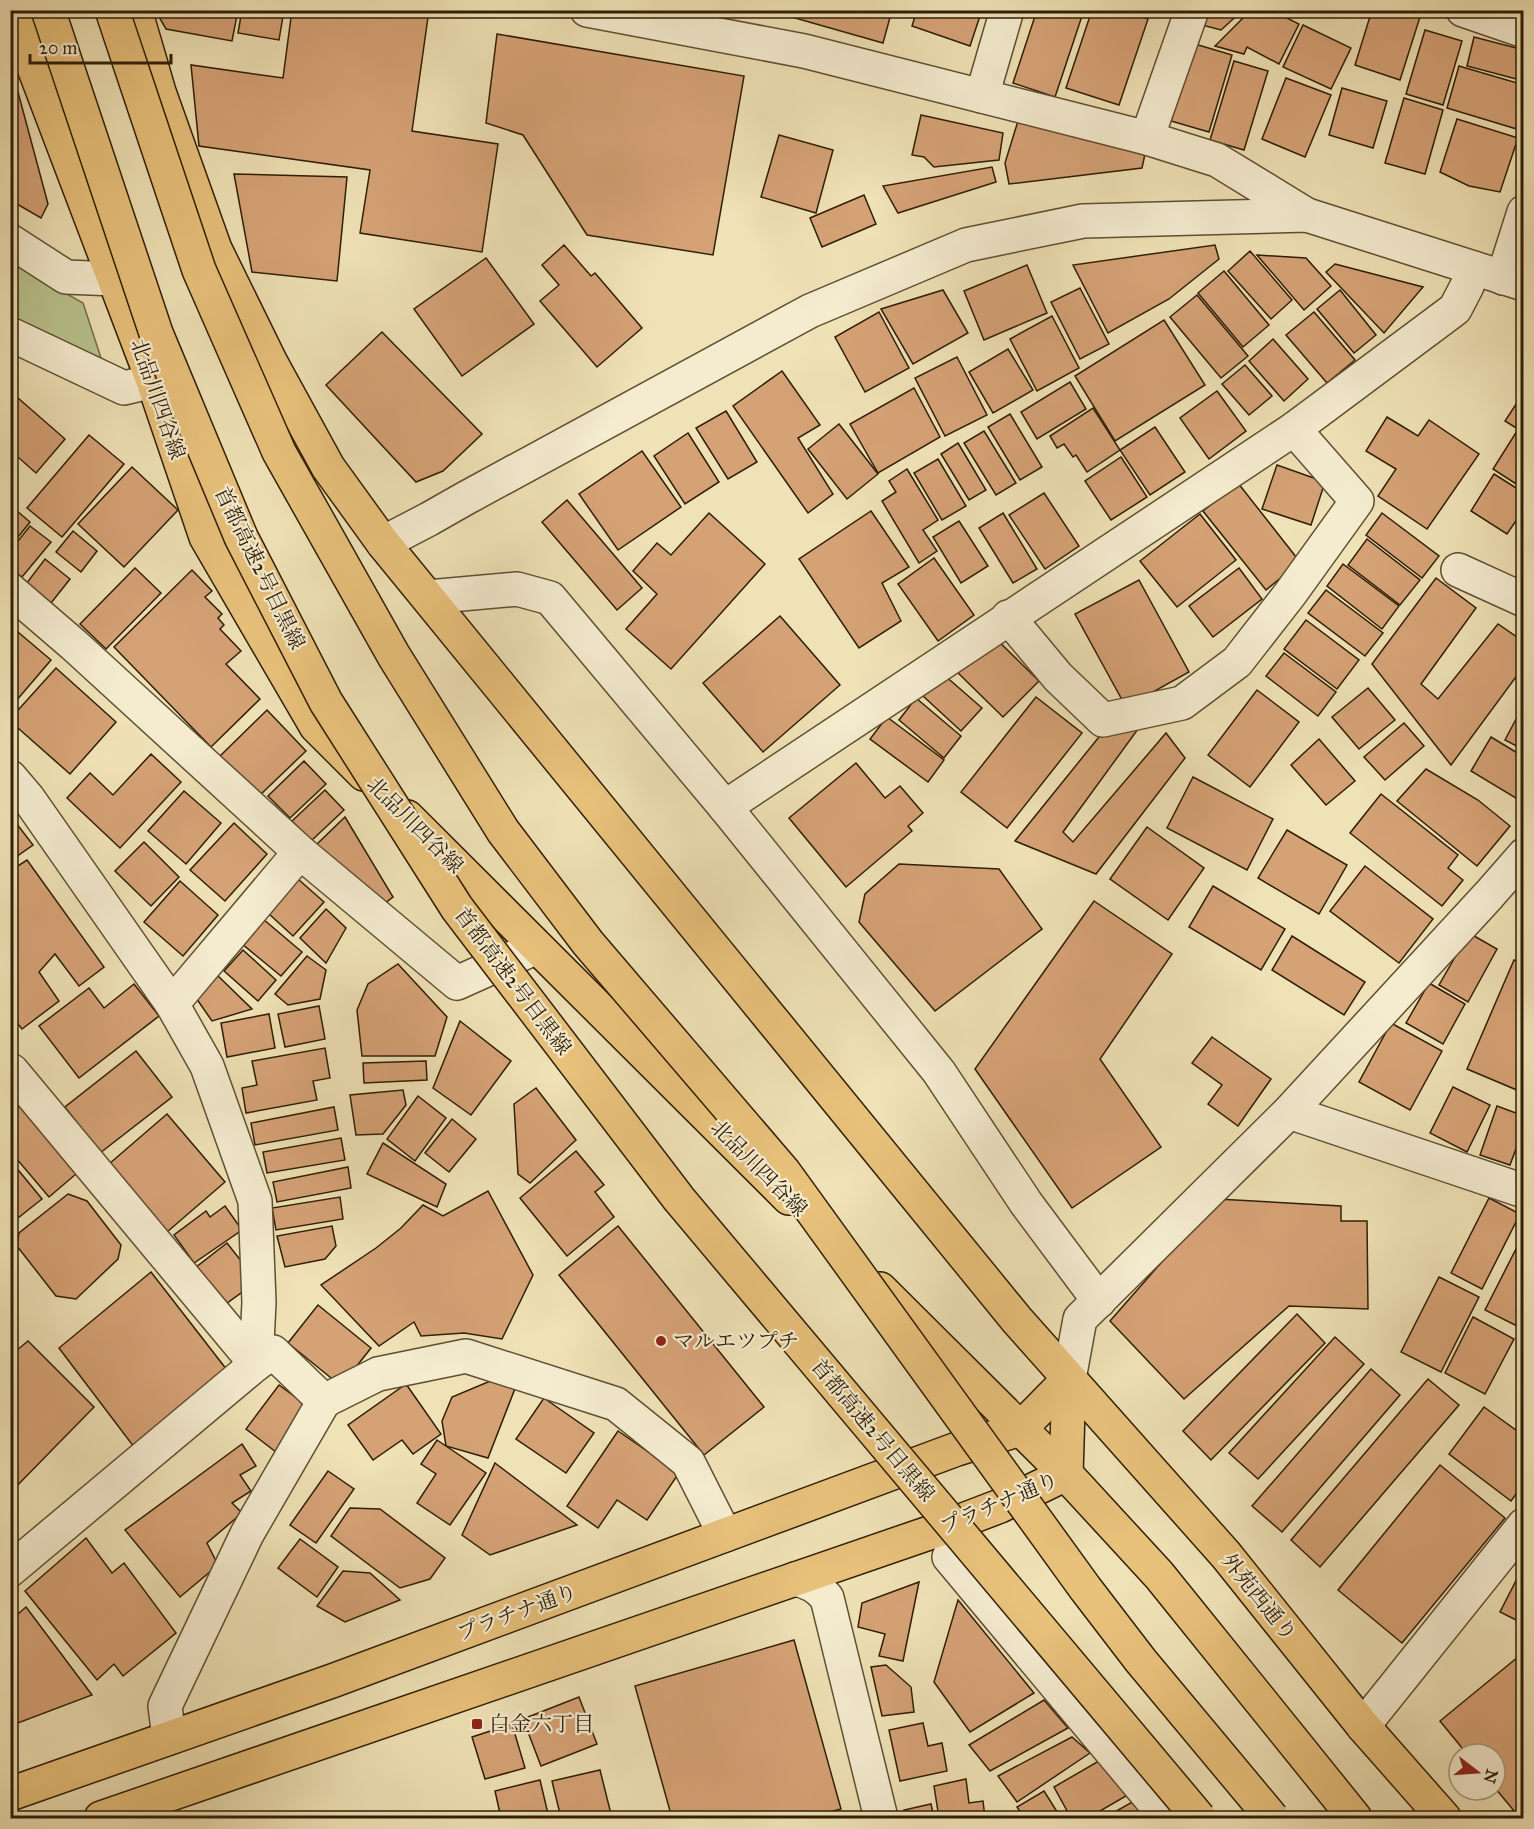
<svg xmlns="http://www.w3.org/2000/svg" width="1534" height="1829" viewBox="0 0 1534 1829" font-family="'IM FELL Great Primer','Noto Serif JP',serif">
<style>
.green{fill:#b9c38e;stroke:#74704a;stroke-width:1.5}
.building{fill:#d5a276;stroke:#2f1e06;stroke-width:1.5}
.lines{fill:none;stroke-linecap:round;stroke-linejoin:round}
.minor-casing{stroke:#5f4f32;stroke-width:36}
.major-casing{stroke:#2f1e06;stroke-width:36}
.minor{stroke:#f5ecd0;stroke-width:33}
.major{stroke:#e8c17b;stroke-width:33}
.highway-bridge-casing{stroke:#2f1e06;stroke-width:36;stroke-linecap:butt}
.highway-bridge{stroke:#e8c17b;stroke-width:33}
.poi-dot{fill:#8f2418;stroke:#f5ecd0;stroke-width:2}
.labels{text-anchor:middle;dominant-baseline:central;stroke-width:4.5;stroke-linejoin:round;paint-order:stroke}
.street-label{font-size:21px;fill:#2f1e06;stroke:#f5ecd0}
.poi-label{font-size:21px;fill:#2f1e06;stroke:#f5ecd0;text-anchor:start}
</style>
<rect width="100%" height="100%" fill="#efe2b6"/>
<filter id="stains"><feTurbulence type="fractalNoise" baseFrequency=".00333" numOctaves="4"/><feColorMatrix values="0 0 0 0 .2 0 0 0 0 .09 0 0 0 0 .02 0 0 0 .5 -.17"/></filter>
<radialGradient id="worn" r=".72"><stop offset=".6" stop-color="#630" stop-opacity="0"/><stop offset="1" stop-color="#630" stop-opacity=".3"/></radialGradient>
<polygon class="green" points="10,262 83,303 102,361 11,325"/>
<g class="building">
<polygon points="155,10 238,10 232,41 166,29"/>
<polygon points="242,10 284,10 279,40 238,33"/>
<polygon points="292,10 429,10 412,131 498,144 482,252 360,233 370,170 199,146 191,65 283,78"/>
<polygon points="767,10 892,10 883,43"/>
<polygon points="917,10 982,10 970,46 912,26"/>
<polygon points="1037,10 1084,10 1055,97 1013,83"/>
<polygon points="1092,10 1123,10 1148,19 1119,105 1066,88"/>
<polygon points="1207,10 1243,10 1221,30 1202,25"/>
<polygon points="1251,10 1271,10 1299,24 1279,64 1247,47 1244,54 1215,46"/>
<polygon points="1372,10 1400,10 1420,17 1400,80 1355,65"/>
<polygon points="1303,25 1351,48 1331,89 1283,67"/>
<polygon points="1425,30 1462,41 1443,105 1406,94"/>
<polygon points="497,34 744,76 713,255 587,235 523,135 486,123"/>
<polygon points="1474,37 1524,50 1524,81 1467,66"/>
<polygon points="1195,44 1232,55 1209,132 1171,121"/>
<polygon points="1234,61 1268,71 1244,150 1210,140"/>
<polygon points="1459,66 1524,85 1524,119 1520,130 1447,108"/>
<polygon points="1286,78 1331,95 1305,157 1262,139"/>
<polygon points="15,81 48,204 41,218 10,200 10,82"/>
<polygon points="1342,88 1387,101 1373,148 1329,135"/>
<polygon points="1404,98 1443,110 1425,174 1385,163"/>
<polygon points="921,115 1003,133 999,160 934,167 924,157 912,155"/>
<polygon points="1457,119 1518,138 1500,192 1469,186 1440,172"/>
<polygon points="1018,121 1145,154 1142,168 1009,184 1005,163"/>
<polygon points="779,135 833,150 816,213 761,197"/>
<polygon points="992,167 996,182 898,213 883,186"/>
<polygon points="234,174 347,177 337,281 252,272"/>
<polygon points="864,195 876,224 822,247 810,218"/>
<polygon points="564,245 591,276 595,273 642,328 597,367 540,301 559,285 542,265"/>
<polygon points="1215,245 1219,259 1169,299 1108,333 1073,265"/>
<polygon points="1250,251 1292,300 1271,319 1228,271"/>
<polygon points="1257,255 1306,258 1331,286 1304,310"/>
<polygon points="486,258 534,324 462,376 414,309"/>
<polygon points="1335,264 1423,287 1384,333 1326,272"/>
<polygon points="1027,265 1047,313 984,340 964,291"/>
<polygon points="1224,271 1269,325 1243,347 1198,293"/>
<polygon points="1080,288 1109,344 1080,359 1051,302"/>
<polygon points="943,290 968,333 913,364 881,309"/>
<polygon points="1340,290 1376,335 1354,353 1317,309"/>
<polygon points="1197,295 1248,356 1221,378 1170,317"/>
<polygon points="879,312 909,368 865,392 835,337"/>
<polygon points="1314,312 1355,360 1327,383 1286,335"/>
<polygon points="1052,316 1079,368 1037,391 1010,339"/>
<polygon points="1164,320 1205,385 1115,441 1075,376"/>
<polygon points="382,332 482,434 443,471 416,482 326,385"/>
<polygon points="1273,339 1308,379 1284,401 1249,361"/>
<polygon points="1008,349 1033,390 993,413 969,372"/>
<polygon points="957,357 987,415 945,436 915,378"/>
<polygon points="1245,365 1272,396 1249,415 1222,384"/>
<polygon points="782,371 820,425 798,438 833,494 808,513 733,406"/>
<polygon points="1070,382 1086,409 1037,439 1021,412"/>
<polygon points="914,388 940,437 878,473 850,424"/>
<polygon points="10,391 65,439 36,473 10,450"/>
<polygon points="1217,391 1246,431 1209,459 1180,418"/>
<polygon points="1524,392 1524,433 1505,421"/>
<polygon points="1093,408 1120,450 1087,472 1076,455 1073,457 1064,444 1057,448 1050,436"/>
<polygon points="726,411 757,462 728,479 696,428"/>
<polygon points="1010,414 1042,467 1020,480 988,427"/>
<polygon points="1387,417 1418,436 1429,420 1479,454 1427,529 1378,496 1396,469 1366,451"/>
<polygon points="839,424 878,474 847,499 808,449"/>
<polygon points="1155,427 1185,472 1150,495 1120,450"/>
<polygon points="984,431 1016,483 996,495 964,443"/>
<polygon points="1517,431 1524,435 1524,489 1493,469"/>
<polygon points="688,433 719,482 685,504 654,456"/>
<polygon points="89,435 124,464 62,537 27,508"/>
<polygon points="958,443 986,490 969,500 941,454"/>
<polygon points="642,451 681,507 618,550 579,494"/>
<polygon points="1121,457 1147,497 1111,520 1085,481"/>
<polygon points="938,459 966,506 942,520 914,473"/>
<polygon points="1277,465 1325,482 1311,525 1262,509"/>
<polygon points="132,467 178,510 124,567 78,524"/>
<polygon points="907,469 938,520 923,530 937,551 919,563 882,501 896,492 889,481"/>
<polygon points="1494,474 1524,493 1524,509 1507,534 1471,511"/>
<polygon points="1238,483 1300,562 1266,590 1203,511"/>
<polygon points="1044,493 1079,546 1045,569 1009,515"/>
<polygon points="567,500 642,588 617,610 542,522"/>
<polygon points="11,506 30,522 10,547 10,506"/>
<polygon points="871,511 909,567 882,583 901,621 859,648 799,559"/>
<polygon points="709,513 765,564 671,669 626,629 657,594 633,571 657,543 671,555"/>
<polygon points="1003,513 1037,569 1013,583 979,528"/>
<polygon points="1382,513 1439,556 1422,578 1366,535"/>
<polygon points="1200,514 1236,560 1177,607 1140,561"/>
<polygon points="959,521 988,566 961,583 933,537"/>
<polygon points="30,526 51,542 22,577 10,568 10,551"/>
<polygon points="73,531 97,551 81,572 56,552"/>
<polygon points="1367,539 1420,580 1400,605 1348,565"/>
<polygon points="934,558 974,615 938,641 898,584"/>
<polygon points="45,559 70,579 51,603 26,584"/>
<polygon points="1343,564 1399,606 1382,629 1327,586"/>
<polygon points="135,568 161,593 106,649 80,624"/>
<polygon points="1239,568 1262,599 1213,637 1189,606"/>
<polygon points="192,570 212,591 205,597 222,614 218,618 224,625 220,629 241,651 226,664 260,699 211,747 114,647"/>
<polygon points="1436,578 1476,608 1421,684 1438,699 1498,624 1524,642 1524,666 1451,765 1372,664"/>
<polygon points="1139,580 1189,672 1126,707 1075,614"/>
<polygon points="1326,590 1383,633 1365,656 1308,613"/>
<polygon points="780,616 840,685 763,752 703,683"/>
<polygon points="1306,620 1359,660 1337,689 1284,649"/>
<polygon points="12,627 51,660 10,708 10,629"/>
<polygon points="989,632 1039,681 1003,717 953,668"/>
<polygon points="1284,653 1336,692 1318,716 1266,676"/>
<polygon points="56,668 116,722 70,774 10,721 10,719"/>
<polygon points="943,674 982,708 961,731 923,696"/>
<polygon points="1368,688 1395,720 1359,749 1332,717"/>
<polygon points="1257,690 1299,722 1250,787 1208,755"/>
<polygon points="1036,697 1082,733 1007,828 961,792"/>
<polygon points="916,698 961,736 944,758 899,720"/>
<polygon points="1524,704 1524,750 1505,740"/>
<polygon points="267,710 306,751 258,797 219,757"/>
<polygon points="887,717 944,760 928,782 870,739"/>
<polygon points="1146,718 1063,832 1073,842 1166,733 1185,758 1096,874 1015,841 1103,732"/>
<polygon points="1404,723 1424,746 1385,780 1364,757"/>
<polygon points="1491,737 1524,757 1524,803 1471,771"/>
<polygon points="1319,739 1355,781 1326,805 1291,765"/>
<polygon points="151,754 181,782 120,848 67,798 90,773 113,795"/>
<polygon points="304,761 326,784 290,818 268,796"/>
<polygon points="856,763 885,798 900,786 923,813 908,826 912,831 846,887 789,818"/>
<polygon points="1426,769 1478,800 1510,826 1477,866 1397,801"/>
<polygon points="1193,777 1273,819 1247,870 1167,828"/>
<polygon points="325,790 344,810 311,841 292,821"/>
<polygon points="184,791 221,823 186,864 148,831"/>
<polygon points="1381,794 1458,855 1448,868 1463,880 1442,906 1350,833"/>
<polygon points="10,815 33,845 10,861"/>
<polygon points="345,817 393,897 380,907 315,846"/>
<polygon points="234,823 267,854 225,901 190,870"/>
<polygon points="1147,827 1204,868 1168,920 1110,879"/>
<polygon points="1287,830 1347,865 1319,914 1258,878"/>
<polygon points="144,842 179,877 151,906 115,871"/>
<polygon points="27,860 104,967 79,986 55,954 39,972 59,1001 22,1029 10,1014 10,918 16,914 10,905 10,871"/>
<polygon points="899,864 999,869 1042,929 935,1011 859,922 865,894"/>
<polygon points="1365,866 1433,919 1399,963 1330,911"/>
<polygon points="298,879 324,902 293,936 268,913"/>
<polygon points="180,881 218,915 183,956 144,922"/>
<polygon points="1213,886 1285,929 1261,970 1189,927"/>
<polygon points="1094,901 1172,954 1100,1059 1161,1147 1072,1208 975,1069"/>
<polygon points="326,909 346,928 326,963 300,938"/>
<polygon points="263,919 302,952 281,976 242,944"/>
<polygon points="1469,933 1497,949 1468,1002 1439,985"/>
<polygon points="1292,936 1365,982 1344,1015 1272,970"/>
<polygon points="243,950 276,980 258,1001 224,971"/>
<polygon points="307,956 326,970 320,999 288,1005 275,994"/>
<polygon points="1514,960 1524,964 1524,1093 1467,1069"/>
<polygon points="398,964 447,1017 435,1056 362,1056 357,1010 368,984"/>
<polygon points="215,973 252,1009 212,1021 194,995"/>
<polygon points="1429,983 1465,1004 1443,1044 1406,1023"/>
<polygon points="134,984 159,1016 79,1078 39,1026 89,988 104,1008"/>
<polygon points="319,1006 325,1039 285,1047 278,1014"/>
<polygon points="269,1014 275,1048 227,1057 221,1023"/>
<polygon points="460,1021 511,1061 471,1115 433,1088"/>
<polygon points="1391,1023 1442,1051 1410,1110 1359,1082"/>
<polygon points="1212,1037 1271,1079 1238,1126 1208,1104 1222,1085 1192,1063"/>
<polygon points="325,1048 330,1078 313,1081 317,1100 246,1113 242,1088 257,1085 252,1061"/>
<polygon points="136,1051 172,1097 100,1153 65,1107"/>
<polygon points="426,1061 427,1080 364,1083 363,1063"/>
<polygon points="1453,1087 1490,1105 1467,1152 1430,1133"/>
<polygon points="536,1088 576,1140 530,1183 518,1174 514,1104"/>
<polygon points="403,1090 406,1105 383,1134 356,1135 350,1095"/>
<polygon points="418,1096 446,1118 415,1161 387,1139"/>
<polygon points="17,1102 76,1174 49,1197 10,1151 10,1107"/>
<polygon points="1497,1106 1524,1116 1524,1127 1510,1165 1480,1155"/>
<polygon points="334,1107 338,1130 255,1145 251,1123"/>
<polygon points="167,1114 225,1182 167,1232 109,1164"/>
<polygon points="452,1119 476,1139 449,1172 425,1153"/>
<polygon points="341,1138 345,1160 267,1173 263,1152"/>
<polygon points="383,1143 446,1184 437,1207 367,1174"/>
<polygon points="576,1151 604,1185 595,1192 614,1217 567,1256 520,1198"/>
<polygon points="10,1160 42,1199 18,1218 10,1209"/>
<polygon points="348,1167 351,1188 277,1202 273,1182"/>
<polygon points="488,1191 533,1275 502,1339 464,1333 421,1336 414,1322 379,1346 321,1285 376,1248 401,1228 423,1205 443,1216"/>
<polygon points="68,1194 87,1201 121,1245 118,1259 76,1299 56,1296 17,1246 19,1233"/>
<polygon points="340,1197 343,1219 276,1230 272,1208"/>
<polygon points="1489,1198 1520,1214 1482,1289 1451,1273"/>
<polygon points="1217,1199 1341,1206 1341,1221 1367,1221 1368,1309 1289,1306 1184,1399 1110,1321"/>
<polygon points="225,1206 242,1230 194,1263 174,1235 206,1211 210,1217"/>
<polygon points="332,1226 336,1246 325,1259 285,1267 277,1236"/>
<polygon points="618,1226 764,1407 704,1455 559,1275"/>
<polygon points="227,1243 249,1271 250,1280 242,1286 245,1290 223,1306 195,1268"/>
<polygon points="1518,1245 1524,1248 1524,1323 1521,1328 1485,1310"/>
<polygon points="151,1272 227,1370 137,1451 59,1348"/>
<polygon points="1439,1277 1479,1297 1441,1372 1401,1352"/>
<polygon points="318,1305 371,1348 341,1386 288,1343"/>
<polygon points="1297,1314 1325,1343 1211,1460 1183,1431"/>
<polygon points="1473,1317 1514,1339 1485,1394 1445,1373"/>
<polygon points="1335,1337 1364,1364 1258,1479 1229,1453"/>
<polygon points="28,1341 94,1407 10,1493 10,1356"/>
<polygon points="1371,1369 1400,1395 1282,1532 1252,1506"/>
<polygon points="495,1379 516,1386 488,1458 446,1446 442,1421 452,1397"/>
<polygon points="1428,1379 1459,1405 1320,1567 1291,1540"/>
<polygon points="406,1384 441,1434 413,1454 402,1440 373,1460 348,1425"/>
<polygon points="279,1385 309,1407 276,1452 246,1429"/>
<polygon points="544,1398 594,1433 566,1473 516,1439"/>
<polygon points="1484,1407 1524,1436 1524,1483 1511,1501 1449,1454"/>
<polygon points="618,1431 679,1473 647,1520 617,1500 598,1528 567,1506"/>
<polygon points="437,1440 486,1473 450,1525 417,1503 436,1474 421,1464"/>
<polygon points="242,1444 256,1466 240,1475 251,1491 232,1503 242,1513 207,1543 218,1565 180,1597 125,1530"/>
<polygon points="495,1463 577,1525 490,1555 462,1535"/>
<polygon points="1440,1465 1505,1518 1402,1643 1338,1590"/>
<polygon points="328,1471 354,1489 316,1543 290,1525"/>
<polygon points="350,1508 380,1509 445,1558 430,1579 400,1588 331,1536"/>
<polygon points="86,1538 112,1573 124,1563 176,1633 123,1676 114,1664 97,1680 25,1591"/>
<polygon points="300,1539 338,1567 317,1597 278,1568"/>
<polygon points="1524,1565 1524,1624 1500,1612"/>
<polygon points="343,1571 370,1573 400,1600 345,1622 317,1606"/>
<polygon points="919,1582 903,1661 879,1656 885,1634 858,1627 862,1603"/>
<polygon points="958,1600 1034,1693 970,1732 934,1682"/>
<polygon points="26,1607 92,1695 10,1726 10,1621"/>
<polygon points="794,1640 841,1809 806,1818 672,1818 635,1686"/>
<polygon points="1524,1652 1524,1818 1520,1818 1495,1788 1495,1754 1467,1754 1440,1721"/>
<polygon points="886,1665 911,1687 914,1712 882,1716 871,1667"/>
<polygon points="579,1697 597,1744 541,1766 523,1719"/>
<polygon points="1044,1700 1068,1728 990,1771 969,1745"/>
<polygon points="923,1723 928,1746 942,1743 947,1771 900,1781 889,1730"/>
<polygon points="512,1724 525,1768 485,1779 472,1737"/>
<polygon points="1072,1737 1090,1753 1017,1802 998,1776"/>
<polygon points="1104,1758 1126,1796 1088,1818 1071,1818 1054,1787"/>
<polygon points="600,1770 612,1818 561,1818 552,1781"/>
<polygon points="966,1779 969,1803 983,1801 985,1818 939,1818 934,1786"/>
<polygon points="540,1780 549,1818 501,1818 495,1791"/>
<polygon points="1044,1791 1061,1818 1024,1818 1017,1807"/>
<polygon points="1134,1801 1144,1818 1104,1818"/>
<polygon points="931,1804 934,1818 906,1818 904,1810"/>
</g>
<g class="lines">
<g class="minor-casing">
<g id="minor">
<polyline points="587,10 804,51 1147,138 1217,160 1307,215"/>
<polyline points="1463,10 1524,31"/>
<polyline points="982,96 1007,10"/>
<polyline points="1147,138 1192,10"/>
<polyline points="10,241 66,277 115,279"/>
<polyline points="1503,278 1524,212"/>
<polyline points="10,334 124,388 153,381"/>
<polyline points="383,543 429,519 466,498 810,311 966,245 1083,221 1307,215 1524,284"/>
<polyline points="1458,570 1524,600"/>
<polyline points="10,590 74,645 300,852 457,983 537,947"/>
<polyline points="428,597 517,589 550,598 725,807 939,1072 1026,1203 1099,1301"/>
<polyline points="1008,617 1058,677 1103,720 1182,703 1237,662 1290,594 1357,501 1294,429"/>
<polyline points="10,777 28,798 172,1004 207,1066 255,1201 259,1302 256,1364"/>
<polyline points="725,807 1294,429 1455,309 1467,286 1473,268"/>
<polyline points="172,1004 300,852"/>
<polyline points="10,1072 12,1071 256,1364"/>
<polyline points="1289,1112 1524,1191"/>
<polyline points="1069,1379 1080,1319 1289,1112 1489,895 1524,855"/>
<polyline points="949,1557 1167,1818"/>
<polyline points="10,1570 256,1364 273,1352 324,1401"/>
<path d="M795,1579C809,1582 818,1587 827,1598L881,1818"/>
<polyline points="1363,1726 1524,1525"/>
<polyline points="169,1738 165,1706 247,1534 324,1401 378,1374 466,1356 616,1404 688,1462 725,1535"/>
</g>
</g>
<g class="major-casing">
<g id="major">
<polyline points="12,10 153,381 206,537 316,726 364,774"/>
<polyline points="135,10 159,92 215,249 271,363 328,467 383,543 1017,1320 1226,1555 1363,1726 1444,1818"/>
<polyline points="407,817 789,1198"/>
<polyline points="880,1289 1066,1474 1159,1575 1355,1818"/>
<polyline points="1066,1474 1069,1379"/>
<polyline points="10,1794 332,1681 957,1449 1020,1429 1069,1379"/>
<polyline points="101,1818 932,1532 1000,1506 1066,1474"/>
</g>
</g>
<use href="#minor" class="minor"/>
<use href="#major" class="major"/>
<g class="highway-bridge-casing">
<g id="highway-bridge">
<polyline points="48,10 156,333 241,537 326,702 457,908 679,1199 1199,1818"/>
<polyline points="112,10 199,270 279,452 394,656 503,831 588,943 784,1172 1085,1588 1141,1661 1272,1818"/>
</g>
</g>
<use href="#highway-bridge" class="highway-bridge"/>
</g>
<g class="poi-dot">
<circle cx="661" cy="1341" r="6"/>
<rect x="471" y="1718" width="12" height="12" rx="3"/>
</g>
<g class="labels">
<g class="street-label">
<text transform="translate(158 399) rotate(71)">北品川四谷線</text>
<text transform="translate(260 568) rotate(64)">首都高速2号目黒線</text>
<text transform="translate(415 825) rotate(45)">北品川四谷線</text>
<text transform="translate(513 981) rotate(53)">首都高速2号目黒線</text>
<text transform="translate(759 1168) rotate(45)">北品川四谷線</text>
<text transform="translate(873 1430) rotate(50)">首都高速2号目黒線</text>
<text transform="translate(999 1503) rotate(-23)">プラチナ通り</text>
<text transform="translate(1259 1597) rotate(51)">外苑西通り</text>
<text transform="translate(517 1612) rotate(-20)">プラチナ通り</text>
</g>
<g class="poi-label">
<text x="673" y="1341">マルエツプチ</text>
<text x="489" y="1724">白金六丁目</text>
</g>
</g>
<rect width="1534" height="1829" fill="none" stroke="#efe2b6" stroke-width="36"/>
<rect x="12" y="12" width="1510" height="1805" fill="none" stroke="#2f1e06" stroke-width="3"/>
<rect x="18" y="18" width="1498" height="1793" fill="none" stroke="#2f1e06" stroke-width="1.5"/>
<g transform="translate(1477 1772) rotate(107)"><circle r="28" fill="#f5ecd0" stroke="#a69a7f" stroke-width="1.5"/>
<path d="M0-4.5L10 22L0 15L-10 22Z" fill="#8f2418"/>
<text y="-9" font-size="16" font-weight="bold" text-anchor="middle" fill="#2f1e06">N</text>
</g>
<path d="M30 54v9h141v-9" fill="none" stroke="#2f1e06" stroke-width="3"/>
<text x="39" y="54" font-size="18" fill="#2f1e06" stroke="#f5ecd0" stroke-width="4.5" paint-order="stroke">20 m</text>
<rect width="100%" height="100%" filter="url(#stains)"/>
<rect width="100%" height="100%" fill="url(#worn)"/>
</svg>
